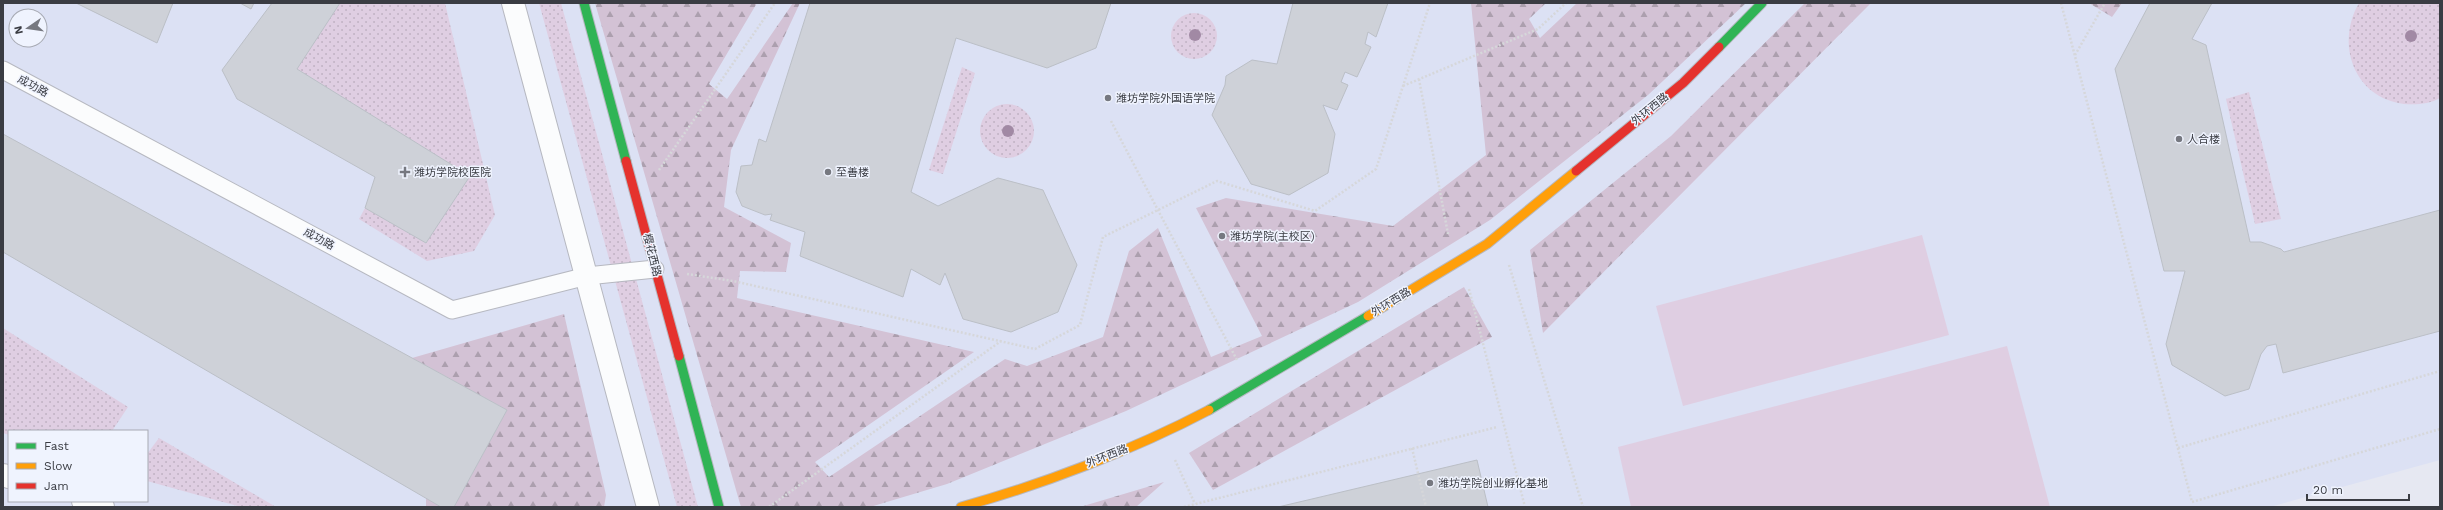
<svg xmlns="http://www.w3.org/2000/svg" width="2443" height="510" viewBox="0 0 2443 510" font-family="'Work Sans','Noto Sans SC',sans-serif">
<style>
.built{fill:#dce1f4;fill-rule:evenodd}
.grass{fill:url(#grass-dots)}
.forest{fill:url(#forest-firs)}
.garden{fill:#dfcee2}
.building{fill:#ced1d8;stroke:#bbbfc6}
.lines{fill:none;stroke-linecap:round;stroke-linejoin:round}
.lane-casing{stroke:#b6b8c0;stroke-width:19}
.street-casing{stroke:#b6b8c0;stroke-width:24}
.fast-casing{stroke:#b6b8c0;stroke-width:11}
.slow-casing{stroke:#b6b8c0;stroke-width:11}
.jam-casing{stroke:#b6b8c0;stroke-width:11}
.path{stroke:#d6d7da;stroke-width:2.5;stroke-dasharray:2 2;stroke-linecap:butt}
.lane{stroke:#fbfcfd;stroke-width:17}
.street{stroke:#fbfcfd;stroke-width:22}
.fast{stroke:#30b455;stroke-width:9}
.slow{stroke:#ff9f0a;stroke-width:9}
.jam{stroke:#e5322d;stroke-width:9}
.tree{fill:#a189a4}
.poi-dot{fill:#767880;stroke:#eff3fe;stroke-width:1.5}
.labels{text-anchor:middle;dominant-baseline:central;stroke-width:3;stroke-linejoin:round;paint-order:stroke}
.street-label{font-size:11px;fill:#3a3c43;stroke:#eff3fe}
.poi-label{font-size:11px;fill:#3a3c43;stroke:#eff3fe;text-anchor:start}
</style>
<defs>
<pattern id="grass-dots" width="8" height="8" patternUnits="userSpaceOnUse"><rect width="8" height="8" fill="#dfcee2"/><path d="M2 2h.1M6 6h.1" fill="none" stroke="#c0b2c3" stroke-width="1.8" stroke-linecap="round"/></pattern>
<pattern id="forest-firs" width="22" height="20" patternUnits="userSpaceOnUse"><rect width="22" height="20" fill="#d3c2d5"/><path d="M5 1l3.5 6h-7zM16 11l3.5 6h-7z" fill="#ac9fae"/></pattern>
</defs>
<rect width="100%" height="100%" fill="#e6e8f2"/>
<path class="built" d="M3,3H2440V460L2270,507H3ZM16,16H40V40H16ZM9,431H147V501H9Z"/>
<g class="grass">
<polygon points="340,3 445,3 495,215 474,251 427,261 359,219 365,208 426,243 470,176 297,69"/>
<polygon points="539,3 561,3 698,507 677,507"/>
<path d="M2359,3H2440V98C2430,104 2416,105 2404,104C2354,98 2335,44 2359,3Z"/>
<circle cx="1194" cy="36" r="23"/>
<polygon points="962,67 975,73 943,174 929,170"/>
<polygon points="2249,92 2281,219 2255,224 2226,99"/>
<circle cx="1007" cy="131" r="27"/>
<polygon points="3,328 128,407 112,431 9,431 9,435 3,433"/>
<polygon points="159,438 276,507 241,507 147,481 147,454"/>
</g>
<g class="forest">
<polygon points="595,3 757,3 709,84 727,99 793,3 800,3 731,150 724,207 791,243 786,272 740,271 737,298 974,352 815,462 829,477 1005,359 1027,366 1103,337 1129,251 1158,228 1211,357 1262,336 1196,208 1226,198 1393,226 1486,155 1471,3 1546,3 1529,19 1540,38 1577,3 1746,3 1648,95 1490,220 1358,302 1126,411 947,484 870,507 741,507"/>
<polygon points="1805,3 1871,3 1543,333 1530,250 1671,136"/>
<polygon points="2089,3 2122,3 2112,17"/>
<polygon points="1464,287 1492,337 1213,490 1189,453"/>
<polygon points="564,314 606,495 604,507 454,507 507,410 412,358"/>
<polygon points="1164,482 1136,507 1080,507"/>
<polygon points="426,498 441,507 426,507"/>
</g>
<g class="garden">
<polygon points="1922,235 1949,335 1683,406 1656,306"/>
<polygon points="2007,346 2050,507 1631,507 1618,447"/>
</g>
<g class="building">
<polygon points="76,3 173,3 157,43"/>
<polygon points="240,3 254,3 251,9"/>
<polygon points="272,3 340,3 297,69 470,176 426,243 365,208 375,177 237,99 222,70"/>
<polygon points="810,3 1111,3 1096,48 1047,68 956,38 911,192 938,206 998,178 1043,190 1077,265 1058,312 1011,332 963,319 945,273 940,285 911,269 903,297 800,256 805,232 770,220 772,214 765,215 742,206 736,192 741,166 752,165 759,139 766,142"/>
<polygon points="1293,3 1388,3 1376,37 1368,32 1365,44 1371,47 1357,77 1345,72 1341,82 1348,85 1337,110 1323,105 1335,134 1328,173 1289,195 1251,184 1212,115 1225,85 1226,76 1252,60 1277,64"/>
<polygon points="2150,3 2212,3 2192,39 2206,45 2250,242 2261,242 2281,249 2284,252 2440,210 2440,331 2283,373 2276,344 2267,346 2261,354 2249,389 2225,396 2172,365 2166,344 2185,271 2164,271 2115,69"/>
<polygon points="3,134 507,410 454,507 441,507 3,252"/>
<polygon points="1477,460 1488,507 1278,507"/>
</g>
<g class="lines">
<g class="lane-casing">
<polyline id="lane" points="3,70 452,310 587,276 655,269"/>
</g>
<g class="street-casing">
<g id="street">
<polyline points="513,3 648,507"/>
<polyline points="3,475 9,477"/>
<polyline points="83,501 103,507"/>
</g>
</g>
<g class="fast-casing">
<g id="fast">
<polyline points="584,3 626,161"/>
<polyline points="1719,47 1762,3"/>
<polyline points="679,356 719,507"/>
<polyline points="1209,410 1368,316"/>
</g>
</g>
<g class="slow-casing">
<g id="slow">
<polyline points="1368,316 1487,244 1576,171"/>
<path d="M961,507C1044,484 1133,450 1209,410"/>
</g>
</g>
<g class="jam-casing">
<g id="jam">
<polyline points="626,161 679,356"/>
<polyline points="1576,171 1683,83 1719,47"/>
</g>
</g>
<g class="path">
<polyline points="2061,3 2192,502 2440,429"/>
<polyline points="2075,55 2105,3"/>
<polyline points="1419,79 1448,234"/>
<polyline points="1403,86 1538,29 1566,3"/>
<polyline points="1111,121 1237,360"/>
<polyline points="659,170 775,3"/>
<polyline points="1509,265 1583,507"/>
<polyline points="687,274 733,281 1035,349 1080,325 1103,237 1217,181 1315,211 1376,169 1430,3"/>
<polyline points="1469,289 1525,507"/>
<polyline points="1412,448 1426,507"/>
<polyline points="2178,448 2440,371"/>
<polyline points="1175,460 1195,504"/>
<polyline points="769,507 1001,341"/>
<polyline points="1184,507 1497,427"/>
</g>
<use href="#lane" class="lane"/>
<use href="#street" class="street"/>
<use href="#fast" class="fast"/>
<use href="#slow" class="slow"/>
<use href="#jam" class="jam"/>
</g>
<g class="tree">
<circle cx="1195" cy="35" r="6"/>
<circle cx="2411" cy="36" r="6"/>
<circle cx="1008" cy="131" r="6"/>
</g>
<g class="poi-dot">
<circle cx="1108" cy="98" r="4"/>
<circle cx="2179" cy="139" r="4"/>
<path d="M403 166h4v4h4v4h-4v4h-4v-4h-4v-4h4z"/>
<circle cx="828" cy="172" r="4"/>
<circle cx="1222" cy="236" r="4"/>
<circle cx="1430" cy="483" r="4"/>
</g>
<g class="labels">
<g class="street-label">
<text transform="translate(33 86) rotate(28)">成功路</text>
<text transform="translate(1650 109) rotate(-39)">外环西路</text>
<text transform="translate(319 239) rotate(28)">成功路</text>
<text transform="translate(652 255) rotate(76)">樱花西路</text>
<text transform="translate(1391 302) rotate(-31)">外环西路</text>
<text transform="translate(1107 456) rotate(-21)">外环西路</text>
</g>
<g class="poi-label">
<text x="1116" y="98">潍坊学院外国语学院</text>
<text x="2187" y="139">人合楼</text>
<text x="414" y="172">潍坊学院校医院</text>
<text x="836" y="172">至善楼</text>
<text x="1230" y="236">潍坊学院(主校区)</text>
<text x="1438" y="483">潍坊学院创业孵化基地</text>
</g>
</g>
<rect width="2443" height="510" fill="none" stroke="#3a3c43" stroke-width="8"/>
<rect x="8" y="430" width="140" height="72" fill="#eff3fe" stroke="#a7aab3"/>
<rect x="16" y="443" width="20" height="6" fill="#30b455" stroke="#a7aab3"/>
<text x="44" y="450" font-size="12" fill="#3a3c43">Fast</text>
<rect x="16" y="463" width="20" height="6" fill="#ff9f0a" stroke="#a7aab3"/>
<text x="44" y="470" font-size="12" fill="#3a3c43">Slow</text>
<rect x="16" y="483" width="20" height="6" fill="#e5322d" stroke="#a7aab3"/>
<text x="44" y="490" font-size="12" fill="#3a3c43">Jam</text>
<g transform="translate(28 28) rotate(257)"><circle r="19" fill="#eff3fe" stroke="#a7aab3"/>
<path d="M0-3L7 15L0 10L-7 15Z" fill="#767880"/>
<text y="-6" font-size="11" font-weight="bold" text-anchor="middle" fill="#3a3c43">N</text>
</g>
<path d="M2307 494v6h102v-6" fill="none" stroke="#3a3c43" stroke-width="2"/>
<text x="2313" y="494" font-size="12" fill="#3a3c43" stroke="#eff3fe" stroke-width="3" paint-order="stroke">20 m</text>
</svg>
